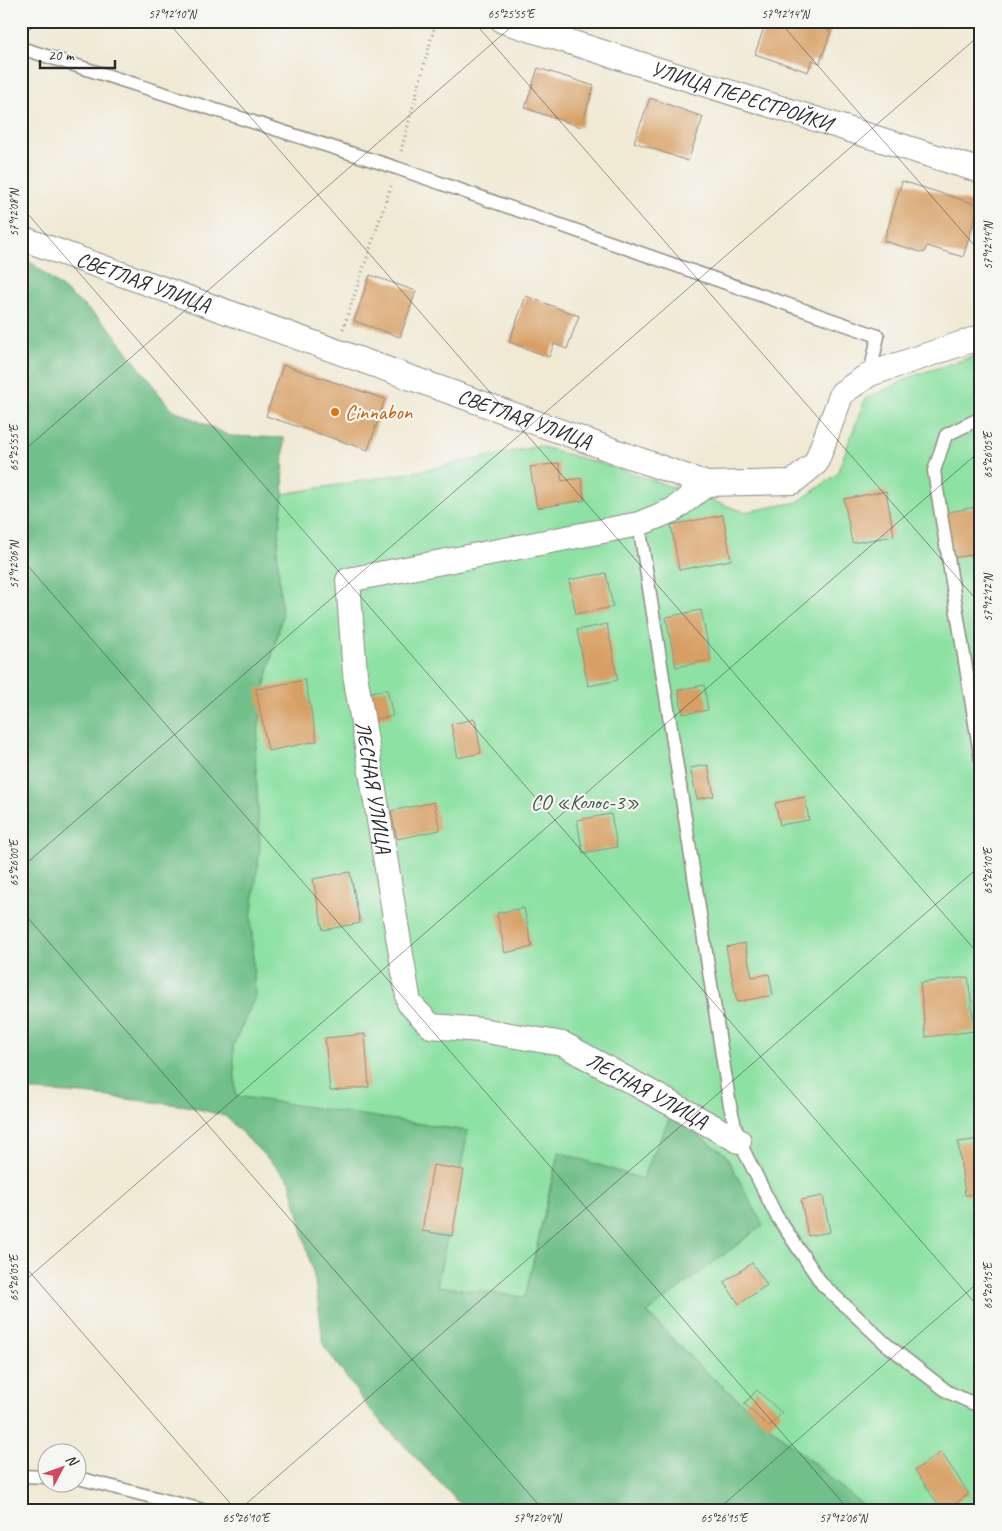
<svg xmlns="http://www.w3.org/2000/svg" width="1002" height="1531" viewBox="0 0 1002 1531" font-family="Caveat,sans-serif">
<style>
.green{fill:#8ce1a3;stroke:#5c8667}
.forest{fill:#71bf89;stroke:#4e755a}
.building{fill:#d79f64}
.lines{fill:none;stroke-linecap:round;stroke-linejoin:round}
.lane-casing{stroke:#8e8a80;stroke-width:15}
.street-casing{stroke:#8e8a80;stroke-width:26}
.path{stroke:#8e8a80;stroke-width:3;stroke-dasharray:1 4;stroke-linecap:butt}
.lane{stroke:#fff;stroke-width:12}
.street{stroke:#fff;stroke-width:24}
.ticks{fill:none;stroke:#2b2b2b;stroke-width:1;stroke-opacity:0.45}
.food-dot{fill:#e8710a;stroke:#f6f6f2;stroke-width:2}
.labels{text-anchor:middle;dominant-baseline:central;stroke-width:4.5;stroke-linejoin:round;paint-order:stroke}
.street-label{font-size:21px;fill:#2b2b2b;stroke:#f6f6f2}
.food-label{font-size:21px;fill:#c56008;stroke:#f6f6f2;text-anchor:start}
.park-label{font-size:21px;fill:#435849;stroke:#f6f6f2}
.neatline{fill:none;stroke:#2b2b2b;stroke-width:2}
.ticks-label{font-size:12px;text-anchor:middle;fill:#2b2b2b}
</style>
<rect width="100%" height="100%" fill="#f6f6f2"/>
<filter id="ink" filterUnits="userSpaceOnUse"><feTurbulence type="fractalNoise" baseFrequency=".02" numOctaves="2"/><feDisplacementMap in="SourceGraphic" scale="10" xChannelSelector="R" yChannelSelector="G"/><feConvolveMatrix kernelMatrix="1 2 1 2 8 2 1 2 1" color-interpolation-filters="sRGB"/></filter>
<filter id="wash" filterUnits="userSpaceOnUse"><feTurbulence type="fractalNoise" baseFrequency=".0096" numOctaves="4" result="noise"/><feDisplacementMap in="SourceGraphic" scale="20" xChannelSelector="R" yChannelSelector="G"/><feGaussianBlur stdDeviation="1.12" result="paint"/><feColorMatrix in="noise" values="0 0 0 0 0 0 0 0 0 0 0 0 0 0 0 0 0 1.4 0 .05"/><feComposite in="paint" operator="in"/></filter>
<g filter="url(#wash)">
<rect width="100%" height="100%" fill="#f0e9d4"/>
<polygon class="green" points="981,354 981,1510 868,1510 700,1367 647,1312 763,1225 725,1154 670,1117 642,1179 558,1153 525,1297 437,1287 468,1131 236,1097 233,1046 255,996 251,919 260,847 255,754 265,684 282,617 277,553 283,494 420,471 539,446 622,470 745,512 798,502 837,474 865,399 916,375"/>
<polygon class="forest" points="21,259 33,264 108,326 170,408 230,436 284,438 283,494 277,553 282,617 265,684 255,754 260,847 251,919 255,997 233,1046 236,1096 468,1131 437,1286 525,1297 559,1152 642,1179 670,1117 725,1154 763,1225 647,1313 700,1367 868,1510 466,1510 370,1410 324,1346 315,1281 290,1181 225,1116 187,1106 84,1094 21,1090"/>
<g id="blocks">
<g class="building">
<polygon points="766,21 824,21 822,28 831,31 820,63 812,60 808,72 755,54"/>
<polygon points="538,68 594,86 581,127 525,108"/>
<polygon points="650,98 703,117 688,161 634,142"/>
<polygon points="902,181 979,205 963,257 927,246 924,253 884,241"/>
<polygon points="370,275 416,291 400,337 354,321"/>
<polygon points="526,296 579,316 567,349 554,344 549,357 509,342"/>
<polygon points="283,365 385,399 368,450 266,416"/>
<polygon points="559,463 562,481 581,478 585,500 537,508 530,467"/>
<polygon points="886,491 894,536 852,543 844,499"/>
<polygon points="980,506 981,553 954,558 945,513"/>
<polygon points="723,515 731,560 679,570 671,525"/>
<polygon points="606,573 613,607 576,614 569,580"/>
<polygon points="701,610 711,660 676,667 666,617"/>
<polygon points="607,624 618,680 588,686 577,630"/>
<polygon points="305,680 317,741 268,751 256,689"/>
<polygon points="704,685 708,710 683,714 678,690"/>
<polygon points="981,688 981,715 980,715 975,689"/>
<polygon points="387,689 393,716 371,720 366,693"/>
<polygon points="475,719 481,753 458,758 451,724"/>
<polygon points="708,765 714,796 697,799 690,768"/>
<polygon points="805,797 809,820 780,825 775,803"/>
<polygon points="434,802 440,830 397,839 391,811"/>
<polygon points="611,814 617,847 583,853 577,820"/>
<polygon points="350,872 360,923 323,930 313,879"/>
<polygon points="524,908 532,947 505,953 497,913"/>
<polygon points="745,943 752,977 769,974 773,995 737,1002 726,947"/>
<polygon points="968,977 975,1031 926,1037 920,983"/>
<polygon points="365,1034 369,1087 330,1091 325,1038"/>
<polygon points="981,1139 981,1194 965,1195 958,1142"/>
<polygon points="433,1165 464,1170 452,1236 422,1231"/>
<polygon points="823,1196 830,1232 808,1236 801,1200"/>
<polygon points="752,1263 767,1285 739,1304 724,1282"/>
<polygon points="757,1390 782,1413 769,1427 744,1404"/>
<polygon points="941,1452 969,1494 945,1510 942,1510 915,1470"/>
</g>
</g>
</g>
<g filter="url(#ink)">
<use href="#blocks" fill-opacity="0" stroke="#8e8a80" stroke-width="1"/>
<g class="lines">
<g class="lane-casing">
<g id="lane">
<polyline points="21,48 397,168 878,336 870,374"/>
<polyline points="981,418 946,435 934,471 981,760"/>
<polyline points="639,524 730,1106 739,1141 776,1215 822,1284 886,1344 948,1392 981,1407"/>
<polyline points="21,1476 48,1477"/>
<polyline points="78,1478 203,1510"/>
</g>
</g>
<g class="street-casing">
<g id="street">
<path id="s1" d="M503,21L981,171"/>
<path id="s2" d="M21,238L707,484L793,482L816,463L842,393L870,374L981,337"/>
<path id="s3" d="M707,484L673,510L639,524L348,580L355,674L409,1003L431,1026L481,1030L563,1044L739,1141"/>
</g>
</g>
<g class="path">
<polyline points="401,151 436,21"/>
<polyline points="343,329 391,186"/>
</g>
<use href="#lane" class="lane"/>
<use href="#street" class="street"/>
</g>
</g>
<path class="ticks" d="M167,21L981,957M473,21L981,605M779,21L981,253M21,38L40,21M21,206L981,1310M21,453L518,21M21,558L849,1510M21,868L981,34M21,910L543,1510M21,1262L236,1510M21,1284L981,450M239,1510L981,865M717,1510L981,1280"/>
<circle class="food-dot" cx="335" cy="412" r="5"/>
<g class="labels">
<g class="street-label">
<text stroke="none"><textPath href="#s1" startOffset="250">УЛИЦА ПЕРЕСТРОЙКИ</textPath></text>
<text stroke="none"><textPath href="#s2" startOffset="130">СВЕТЛАЯ УЛИЦА</textPath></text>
<text stroke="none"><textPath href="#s2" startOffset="535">СВЕТЛАЯ УЛИЦА</textPath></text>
<text stroke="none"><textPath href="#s3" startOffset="585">ЛЕСНАЯ УЛИЦА</textPath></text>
<text stroke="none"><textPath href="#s3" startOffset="1065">ЛЕСНАЯ УЛИЦА</textPath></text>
</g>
<g class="food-label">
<text x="345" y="412">Cinnabon</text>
</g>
<g class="park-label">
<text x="585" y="802">СО «Колос-3»</text>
</g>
</g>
<rect width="1002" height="1531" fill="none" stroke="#f6f6f2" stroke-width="55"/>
<g transform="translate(62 1468) rotate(49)"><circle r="24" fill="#f6f6f2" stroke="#a5a5a2"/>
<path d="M0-4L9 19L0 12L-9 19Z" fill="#d1495b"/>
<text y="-8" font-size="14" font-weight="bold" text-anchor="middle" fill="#2b2b2b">N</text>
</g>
<path d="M40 60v8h75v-8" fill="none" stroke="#2b2b2b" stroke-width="2.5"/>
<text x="48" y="60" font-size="15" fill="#2b2b2b" stroke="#f6f6f2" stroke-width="4" paint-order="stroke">20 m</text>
<rect x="28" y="28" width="946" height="1476" class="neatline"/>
<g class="ticks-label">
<text x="172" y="18">57°12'10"N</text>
<text x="511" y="18">65°25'55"E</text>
<text x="785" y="18">57°12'14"N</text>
<text transform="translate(14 213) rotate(-90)" y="4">57°12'08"N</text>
<text transform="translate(988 246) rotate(-90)" y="4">57°12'14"N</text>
<text transform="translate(14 448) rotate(-90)" y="4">65°25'55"E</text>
<text transform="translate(988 455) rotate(-90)" y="4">65°26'05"E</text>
<text transform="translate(14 565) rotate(-90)" y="4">57°12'06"N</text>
<text transform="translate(988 598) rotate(-90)" y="4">57°12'12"N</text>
<text transform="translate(14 863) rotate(-90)" y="4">65°26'00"E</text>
<text transform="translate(988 871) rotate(-90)" y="4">65°26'10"E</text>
<text transform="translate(14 1278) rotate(-90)" y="4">65°26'05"E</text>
<text transform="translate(988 1286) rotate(-90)" y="4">65°26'15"E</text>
<text x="246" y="1522">65°26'10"E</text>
<text x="537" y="1522">57°12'04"N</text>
<text x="724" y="1522">65°26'15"E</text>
<text x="843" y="1522">57°12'06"N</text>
</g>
</svg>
